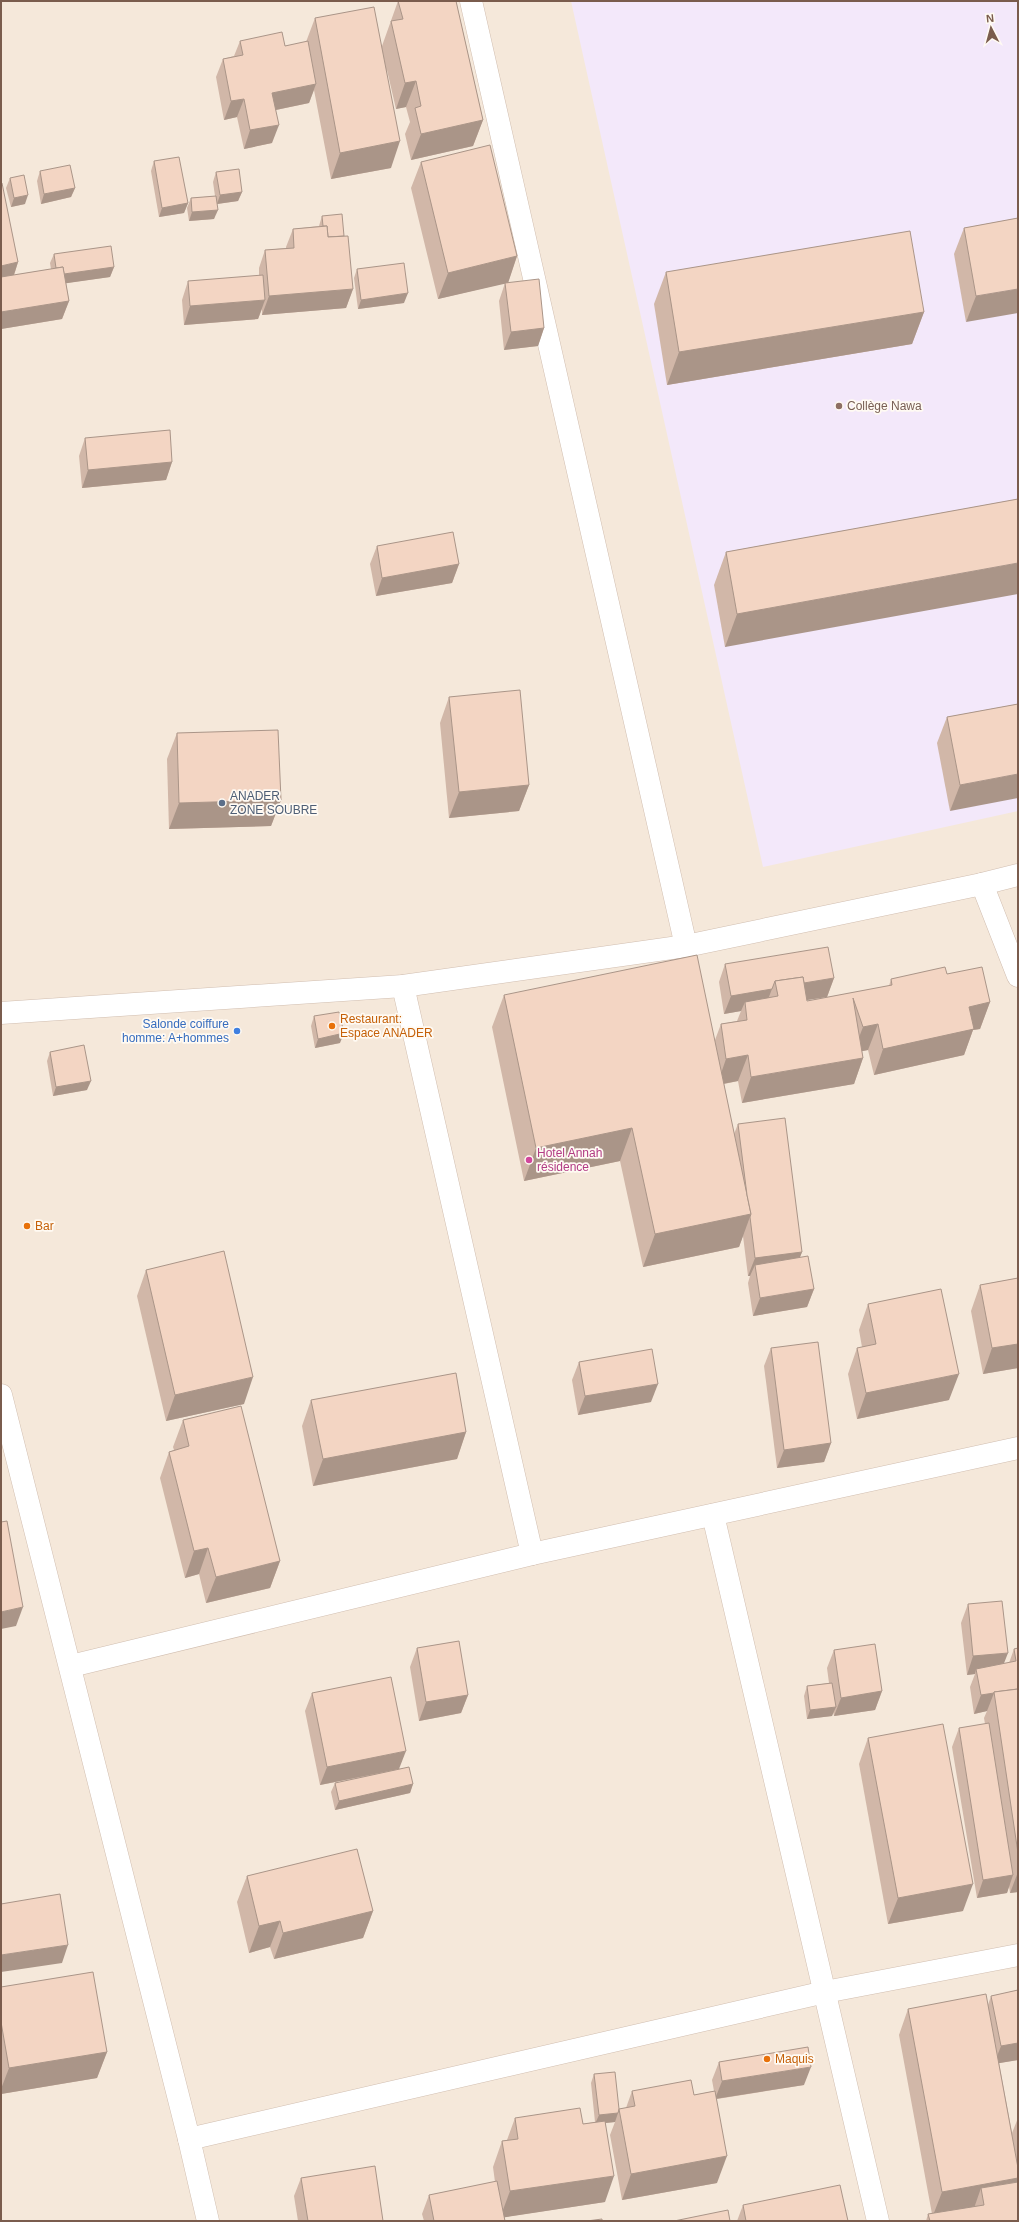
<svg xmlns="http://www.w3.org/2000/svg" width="1019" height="2222" viewBox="0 0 1019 2222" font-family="Helvetica,sans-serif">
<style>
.residential{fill:#f5e8da}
.education{fill:#f3e8fa}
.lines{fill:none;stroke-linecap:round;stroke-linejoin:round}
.minor-casing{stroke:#d1beb0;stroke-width:23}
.tertiary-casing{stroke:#d1beb0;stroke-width:23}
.minor{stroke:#fff;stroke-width:22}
.tertiary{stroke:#fff;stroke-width:22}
.wall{fill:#d1b7a8}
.shaded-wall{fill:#aa9588}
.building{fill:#f3d5c3;stroke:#aa9588}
.education-dot{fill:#8d6e63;stroke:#fffaf3;stroke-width:1.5}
.service-dot{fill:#5c6f8a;stroke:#fffaf3;stroke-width:1.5}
.food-dot{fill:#e8710a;stroke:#fffaf3;stroke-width:1.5}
.shop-dot{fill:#3f7fe0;stroke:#fffaf3;stroke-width:1.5}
.hotel-dot{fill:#d1479c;stroke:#fffaf3;stroke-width:1.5}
.labels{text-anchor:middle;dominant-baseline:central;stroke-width:3.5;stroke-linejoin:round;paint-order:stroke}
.education-label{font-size:12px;fill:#785e54;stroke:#fffaf3;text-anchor:start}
.service-label{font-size:12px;fill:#4e5e75;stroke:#fffaf3;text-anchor:start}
.food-label{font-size:12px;fill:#c56008;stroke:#fffaf3;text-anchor:start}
.shop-label{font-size:12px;fill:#366cbe;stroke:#fffaf3;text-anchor:end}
.hotel-label{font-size:12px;fill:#b23c85;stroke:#fffaf3;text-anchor:start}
</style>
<rect width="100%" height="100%" fill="#fdf6ec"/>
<rect class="residential" x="1" y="1" width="1017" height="2220"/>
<polygon class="education" points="571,1 1018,1 1018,811 763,867"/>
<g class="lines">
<g class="minor-casing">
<g id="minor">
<polyline points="471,1 686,946"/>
<polyline points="982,884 1018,875"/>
<polyline points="403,986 532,1554"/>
<polyline points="1,1395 189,2139 208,2221"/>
<polyline points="713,1515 878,2221"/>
<polyline points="71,1666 532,1554 1018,1448"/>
<polyline points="189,2139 825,1992 1018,1955"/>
</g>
</g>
<g class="tertiary-casing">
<polyline id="tertiary" points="1,1013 403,986 686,946 982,884 1018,976"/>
</g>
<use href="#minor" class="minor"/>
<use href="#tertiary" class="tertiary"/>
</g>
<g class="wall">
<polygon points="398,1 456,1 483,120 473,146 411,160 405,134 410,122 406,107 396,109 387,70 391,168 331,179 314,90 309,103 276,110 272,143 244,149 237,117 224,120 216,77 223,59 234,56 240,41 285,46 306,42 315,18 382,46"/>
<polygon points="154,161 188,203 184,213 159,217 151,171"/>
<polygon points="421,162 517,256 508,283 544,328 538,346 504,350 499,301 505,283 438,299 411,188"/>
<polygon points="40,171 75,188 71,197 41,204 37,181"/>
<polygon points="216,172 242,192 238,201 217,204 214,219 189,221 187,208 191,198 215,196 213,182"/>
<polygon points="10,178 25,204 11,207 6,188"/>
<polygon points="1,183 18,262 14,275 51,269 50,263 54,254 114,267 110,277 66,283 69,301 62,319 1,329"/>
<polygon points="322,216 344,236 353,289 346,308 262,315 262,309 258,319 184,325 182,300 188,281 259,276 259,268 265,250 286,248 286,247 293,229 319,226"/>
<polygon points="1018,218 966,322 954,254 964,228"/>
<polygon points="357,269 404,303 358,309 354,278"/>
<polygon points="666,272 924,312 912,344 667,385 654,304"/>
<polygon points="85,438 172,462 166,480 82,488 79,456"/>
<polygon points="1018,499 725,647 714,585 726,552"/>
<polygon points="377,546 459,564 452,583 376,596 370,564"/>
<polygon points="449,697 529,785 519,811 449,818 440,723"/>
<polygon points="1018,704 950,811 937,743 947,717"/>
<polygon points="177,733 281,800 271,826 169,829 167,759"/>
<polygon points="725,964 834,978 827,997 806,1000 807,1001 889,986 891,979 947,974 990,1002 980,1029 973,1030 964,1055 874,1075 868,1050 862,1051 863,1058 854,1084 742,1103 738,1081 724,1084 734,1134 738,1124 802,1252 800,1257 814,1289 807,1307 753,1316 748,1283 750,1276 748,1276 743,1236 739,1247 643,1267 620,1161 524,1181 492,1027 504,995 715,1040 721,1024 737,1021 741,1011 724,1014 719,982"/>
<polygon points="314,1016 340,1043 315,1048 311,1026"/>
<polygon points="50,1052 87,1090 53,1096 47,1061"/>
<polygon points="146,1270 244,1404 166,1421 137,1296"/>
<polygon points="1018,1278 1018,1368 983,1374 971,1311 980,1285"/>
<polygon points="868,1304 949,1400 857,1419 848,1374 857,1348 862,1347 859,1330"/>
<polygon points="771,1348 831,1443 824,1462 777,1468 764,1366"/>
<polygon points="579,1362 651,1402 578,1415 572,1380"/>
<polygon points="311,1400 466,1432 457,1459 313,1486 302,1426"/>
<polygon points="183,1420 280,1561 270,1588 206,1603 199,1574 185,1578 160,1478 169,1452 174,1450 173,1447"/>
<polygon points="968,1604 1004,1664 1009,1663 1014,1649 1018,1648 1018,1892 1010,1893 1009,1886 1007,1893 977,1898 952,1747 959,1728 985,1724 984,1718 987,1711 974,1714 970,1687 975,1674 967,1675 961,1623"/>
<polygon points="417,1648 468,1695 461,1713 419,1721 410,1667"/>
<polygon points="834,1650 882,1691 875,1710 834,1716 833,1712 832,1716 807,1719 804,1696 807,1686 829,1683 827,1668"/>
<polygon points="312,1693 400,1769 413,1784 410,1793 335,1810 331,1792 335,1783 372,1775 320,1785 305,1711"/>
<polygon points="868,1738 963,1911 888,1924 859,1764"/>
<polygon points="247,1876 373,1911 363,1938 274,1959 270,1947 249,1953 237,1902"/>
<polygon points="1,1987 107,2052 97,2078 1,2094"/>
<polygon points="1018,1990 1018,2060 999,2063 1014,2144 1012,2133 1018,2118 1018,2221 926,2221 928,2214 932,2214 899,2035 908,2009 988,2005 991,1996"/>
<polygon points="719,2062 804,2085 717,2099 717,2183 622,2200 610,2135 615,2122 606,2123 605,2202 505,2217 505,2221 424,2221 422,2214 429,2195 495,2182 493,2167 502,2141 507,2140 515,2118 583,2124 595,2122 591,2083 594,2074 619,2109 626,2108 632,2091 694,2095 714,2091 712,2080"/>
<polygon points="301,2178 383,2221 298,2221 294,2196"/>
<polygon points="743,2205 848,2221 737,2221"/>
</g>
<g class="shaded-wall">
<polygon points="416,81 406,107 396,109 405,83"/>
<polygon points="316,84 309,103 266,112 272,93"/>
<polygon points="244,99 237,117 224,120 231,101"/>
<polygon points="483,120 473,146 411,160 421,134"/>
<polygon points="279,125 272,143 244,149 250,130"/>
<polygon points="400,141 391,168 331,179 340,153"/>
<polygon points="75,188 71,197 41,204 44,194"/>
<polygon points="242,192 238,201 217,204 220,195"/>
<polygon points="28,195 25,204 11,207 14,198"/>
<polygon points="188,203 184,213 159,217 162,208"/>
<polygon points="218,210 214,219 189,221 192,212"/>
<polygon points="517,256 508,283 438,299 448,273"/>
<polygon points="18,262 12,281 1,283 1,266"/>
<polygon points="114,267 110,277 54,285 57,275"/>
<polygon points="353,289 346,308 262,315 269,296"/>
<polygon points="1018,289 1018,313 966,322 976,296"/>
<polygon points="408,293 404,303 358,309 361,300"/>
<polygon points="265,300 258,319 184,325 190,306"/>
<polygon points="69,301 62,319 1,329 1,312"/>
<polygon points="924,312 912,344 667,385 679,352"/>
<polygon points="544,328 538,346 504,350 511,332"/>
<polygon points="172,462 166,480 82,488 88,470"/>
<polygon points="1018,563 1018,594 725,647 737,614"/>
<polygon points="459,564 452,583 376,596 382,578"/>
<polygon points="1018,774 1018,798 950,811 960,785"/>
<polygon points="529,785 519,811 449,818 459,792"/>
<polygon points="281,800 271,826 169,829 179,803"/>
<polygon points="834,978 827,997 774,1005 778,996 776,988"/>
<polygon points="772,989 765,1007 745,1002 741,1011 724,1014 731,996"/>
<polygon points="990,1002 980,1029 973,1030 964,1055 874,1075 883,1049 969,1007"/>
<polygon points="878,1024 868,1050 853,1053 863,1027"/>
<polygon points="344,1033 340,1043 315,1048 318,1039"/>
<polygon points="748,1055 738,1081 717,1085 726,1059"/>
<polygon points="863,1058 854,1084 742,1103 751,1077"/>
<polygon points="91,1081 87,1090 53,1096 56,1087"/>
<polygon points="632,1128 620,1161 524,1181 536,1148"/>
<polygon points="751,1214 739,1247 643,1267 655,1234"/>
<polygon points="802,1252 795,1270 755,1265 750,1276 748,1276 755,1258"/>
<polygon points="814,1289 807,1307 753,1316 760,1298"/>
<polygon points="1018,1344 1018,1368 983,1374 992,1348"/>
<polygon points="959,1374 949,1400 857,1419 866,1393"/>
<polygon points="253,1377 244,1404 166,1421 175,1395"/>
<polygon points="658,1384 651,1402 578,1415 585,1396"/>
<polygon points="466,1432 457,1459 313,1486 323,1459"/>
<polygon points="831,1443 824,1462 777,1468 784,1450"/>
<polygon points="208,1548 199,1574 185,1578 194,1551"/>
<polygon points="280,1561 270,1588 206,1603 216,1577"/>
<polygon points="23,1607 16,1626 1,1629 1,1612"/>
<polygon points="1008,1653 1001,1671 976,1669 975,1674 967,1675 973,1656"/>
<polygon points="882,1691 875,1710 834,1716 841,1698"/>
<polygon points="994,1693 987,1711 974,1714 981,1695"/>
<polygon points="468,1695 461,1713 419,1721 426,1702"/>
<polygon points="836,1707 832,1716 807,1719 810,1710"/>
<polygon points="406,1751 399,1769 320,1785 327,1767"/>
<polygon points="413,1784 410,1793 335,1810 339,1801"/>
<polygon points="1018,1872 1018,1892 1010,1893"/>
<polygon points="1013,1875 1007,1893 977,1898 983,1880"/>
<polygon points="973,1884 963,1911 888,1924 898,1898"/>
<polygon points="373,1911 363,1938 274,1959 283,1933"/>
<polygon points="280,1921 270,1947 249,1953 259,1926"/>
<polygon points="68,1945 62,1963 1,1972 1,1955"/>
<polygon points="1018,2043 1018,2060 994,2064 1001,2046"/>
<polygon points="107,2052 97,2078 1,2094 1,2089 9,2068"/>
<polygon points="811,2067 804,2085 715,2099 722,2081"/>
<polygon points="618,2113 615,2122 595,2124 599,2115"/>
<polygon points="727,2156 717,2183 622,2200 631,2174"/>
<polygon points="614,2176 605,2202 500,2218 510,2191"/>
<polygon points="1018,2178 1018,2182 981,2188 973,2211 932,2218 942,2192"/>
</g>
<g class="building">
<polygon points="398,1 456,1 483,120 421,134 415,108 421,106 416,81 405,83 391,21 403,19"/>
<polygon points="374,7 400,141 340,153 315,18"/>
<polygon points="282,32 285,46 308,41 316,84 272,93 279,125 250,130 244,99 231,101 223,59 243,55 240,41"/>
<polygon points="490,145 517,256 448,273 421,162"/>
<polygon points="179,157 188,203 162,208 154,161"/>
<polygon points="70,165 75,188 44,194 40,171"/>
<polygon points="239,169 242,192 220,195 216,172"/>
<polygon points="24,175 28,195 14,198 10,178"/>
<polygon points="1,183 2,183 18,262 1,266"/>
<polygon points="216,196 218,210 192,212 191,198"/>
<polygon points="342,214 344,236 328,237 327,226 323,226 322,216"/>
<polygon points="1018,218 1018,289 976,296 964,228"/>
<polygon points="327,226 328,237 348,236 353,289 269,296 265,250 294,248 293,229"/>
<polygon points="910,231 924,312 679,352 666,272"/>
<polygon points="111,246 114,267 64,274 63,267 56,268 54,254"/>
<polygon points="404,263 408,293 361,300 357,269"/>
<polygon points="63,267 69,301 1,312 1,277"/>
<polygon points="263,275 265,300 190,306 188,281"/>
<polygon points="539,279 544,328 511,332 505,283"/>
<polygon points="170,430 172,462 88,470 85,438"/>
<polygon points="1018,499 1018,563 737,614 726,552"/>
<polygon points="453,532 459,564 382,578 377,546"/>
<polygon points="520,690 529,785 459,792 449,697"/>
<polygon points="1018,704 1018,774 960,785 947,717"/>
<polygon points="278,730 281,800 179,803 177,733"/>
<polygon points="828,947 834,978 804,983 803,977 775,981 772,989 731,996 725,964"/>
<polygon points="697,955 751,1214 655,1234 632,1128 536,1148 504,995"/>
<polygon points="945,967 947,974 982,967 990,1002 969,1007 974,1029 883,1049 878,1024 863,1027 853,998 863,1058 751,1077 748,1055 726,1059 721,1024 747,1020 745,1002 778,996 775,981 803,977 807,1001 892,985 891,979"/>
<polygon points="339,1012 344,1033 318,1039 314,1016"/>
<polygon points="84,1045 91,1081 56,1087 50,1052"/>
<polygon points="785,1118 802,1252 755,1258 750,1217 751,1214 747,1195 738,1124"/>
<polygon points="224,1251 253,1377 175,1395 146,1270"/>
<polygon points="808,1256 814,1289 760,1298 755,1265"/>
<polygon points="1018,1278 1018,1344 992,1348 980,1285"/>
<polygon points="941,1289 959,1374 866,1393 857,1348 876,1344 868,1304"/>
<polygon points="818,1342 831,1443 784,1450 771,1348"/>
<polygon points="652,1349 658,1384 585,1396 579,1362"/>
<polygon points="456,1373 466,1432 323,1459 311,1400"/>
<polygon points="241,1406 280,1561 216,1577 208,1548 194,1551 169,1452 189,1446 183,1420"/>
<polygon points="7,1521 23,1607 1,1612 1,1522"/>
<polygon points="1002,1601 1008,1653 973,1656 968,1604"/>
<polygon points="459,1641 468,1695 426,1702 417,1648"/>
<polygon points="875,1644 882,1691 841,1698 834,1650"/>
<polygon points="1018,1648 1018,1689 994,1692 994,1693 981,1695 976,1669 1016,1661 1014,1649"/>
<polygon points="391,1677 406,1751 327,1767 312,1693"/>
<polygon points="832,1683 836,1707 810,1710 807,1686"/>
<polygon points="1018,1689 1018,1853 994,1692"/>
<polygon points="989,1723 1013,1875 983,1880 959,1728"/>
<polygon points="943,1724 973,1884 898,1898 868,1738"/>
<polygon points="409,1767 413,1784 339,1801 335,1783"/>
<polygon points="357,1849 373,1911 283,1933 280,1921 259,1926 247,1876"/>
<polygon points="60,1894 68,1945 1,1955 1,1904"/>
<polygon points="93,1972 107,2052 9,2068 1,2022 1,1987"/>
<polygon points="1018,1990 1018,2043 1001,2046 991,1996"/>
<polygon points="986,1994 1018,2168 1018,2178 942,2192 908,2009"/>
<polygon points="808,2047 811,2067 722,2081 719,2062"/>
<polygon points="615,2072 619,2109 618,2113 599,2115 594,2074"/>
<polygon points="691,2080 694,2095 715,2091 727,2156 631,2174 619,2109 635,2106 632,2091"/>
<polygon points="580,2108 583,2124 605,2121 614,2176 510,2191 502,2141 518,2139 515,2118"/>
<polygon points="375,2166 383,2221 308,2221 301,2178"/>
<polygon points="497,2181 505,2221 434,2221 429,2195"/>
<polygon points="1018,2182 1018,2221 930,2221 928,2214 984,2205 981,2188"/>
<polygon points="840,2185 848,2221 746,2221 743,2205"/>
<polygon points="728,2210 730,2221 674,2221"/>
<polygon points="602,2219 602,2221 587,2221"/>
</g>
<circle class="education-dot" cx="839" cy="406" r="4"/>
<circle class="service-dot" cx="222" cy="803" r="4"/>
<g class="food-dot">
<circle cx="332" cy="1026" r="4"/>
<circle cx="27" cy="1226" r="4"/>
<circle cx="767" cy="2059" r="4"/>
</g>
<circle class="shop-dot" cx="237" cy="1031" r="4"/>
<circle class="hotel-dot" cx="529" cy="1160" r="4"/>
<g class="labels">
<g class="education-label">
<text x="847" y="406">Collège Nawa</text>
</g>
<g class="service-label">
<text x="230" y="796">ANADER<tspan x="230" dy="14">ZONE SOUBRE</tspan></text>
</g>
<g class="food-label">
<text x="340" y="1019">Restaurant:<tspan x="340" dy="14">Espace ANADER</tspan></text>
<text x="35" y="1226">Bar</text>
<text x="775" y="2059">Maquis</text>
</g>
<g class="shop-label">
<text x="229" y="1024">Salonde coiffure<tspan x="229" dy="14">homme: A+hommes</tspan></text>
</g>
<g class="hotel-label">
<text x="537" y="1153">Hotel Annah<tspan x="537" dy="14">résidence</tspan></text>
</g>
</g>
<rect width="1019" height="2222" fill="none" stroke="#7a5c4d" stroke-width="4"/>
<g transform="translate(991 28) rotate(354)" stroke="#fffaf3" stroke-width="3" paint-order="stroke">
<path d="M0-3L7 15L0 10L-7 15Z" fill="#7a5c4d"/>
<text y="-6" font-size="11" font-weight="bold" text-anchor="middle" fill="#7a5c4d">N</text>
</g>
</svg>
